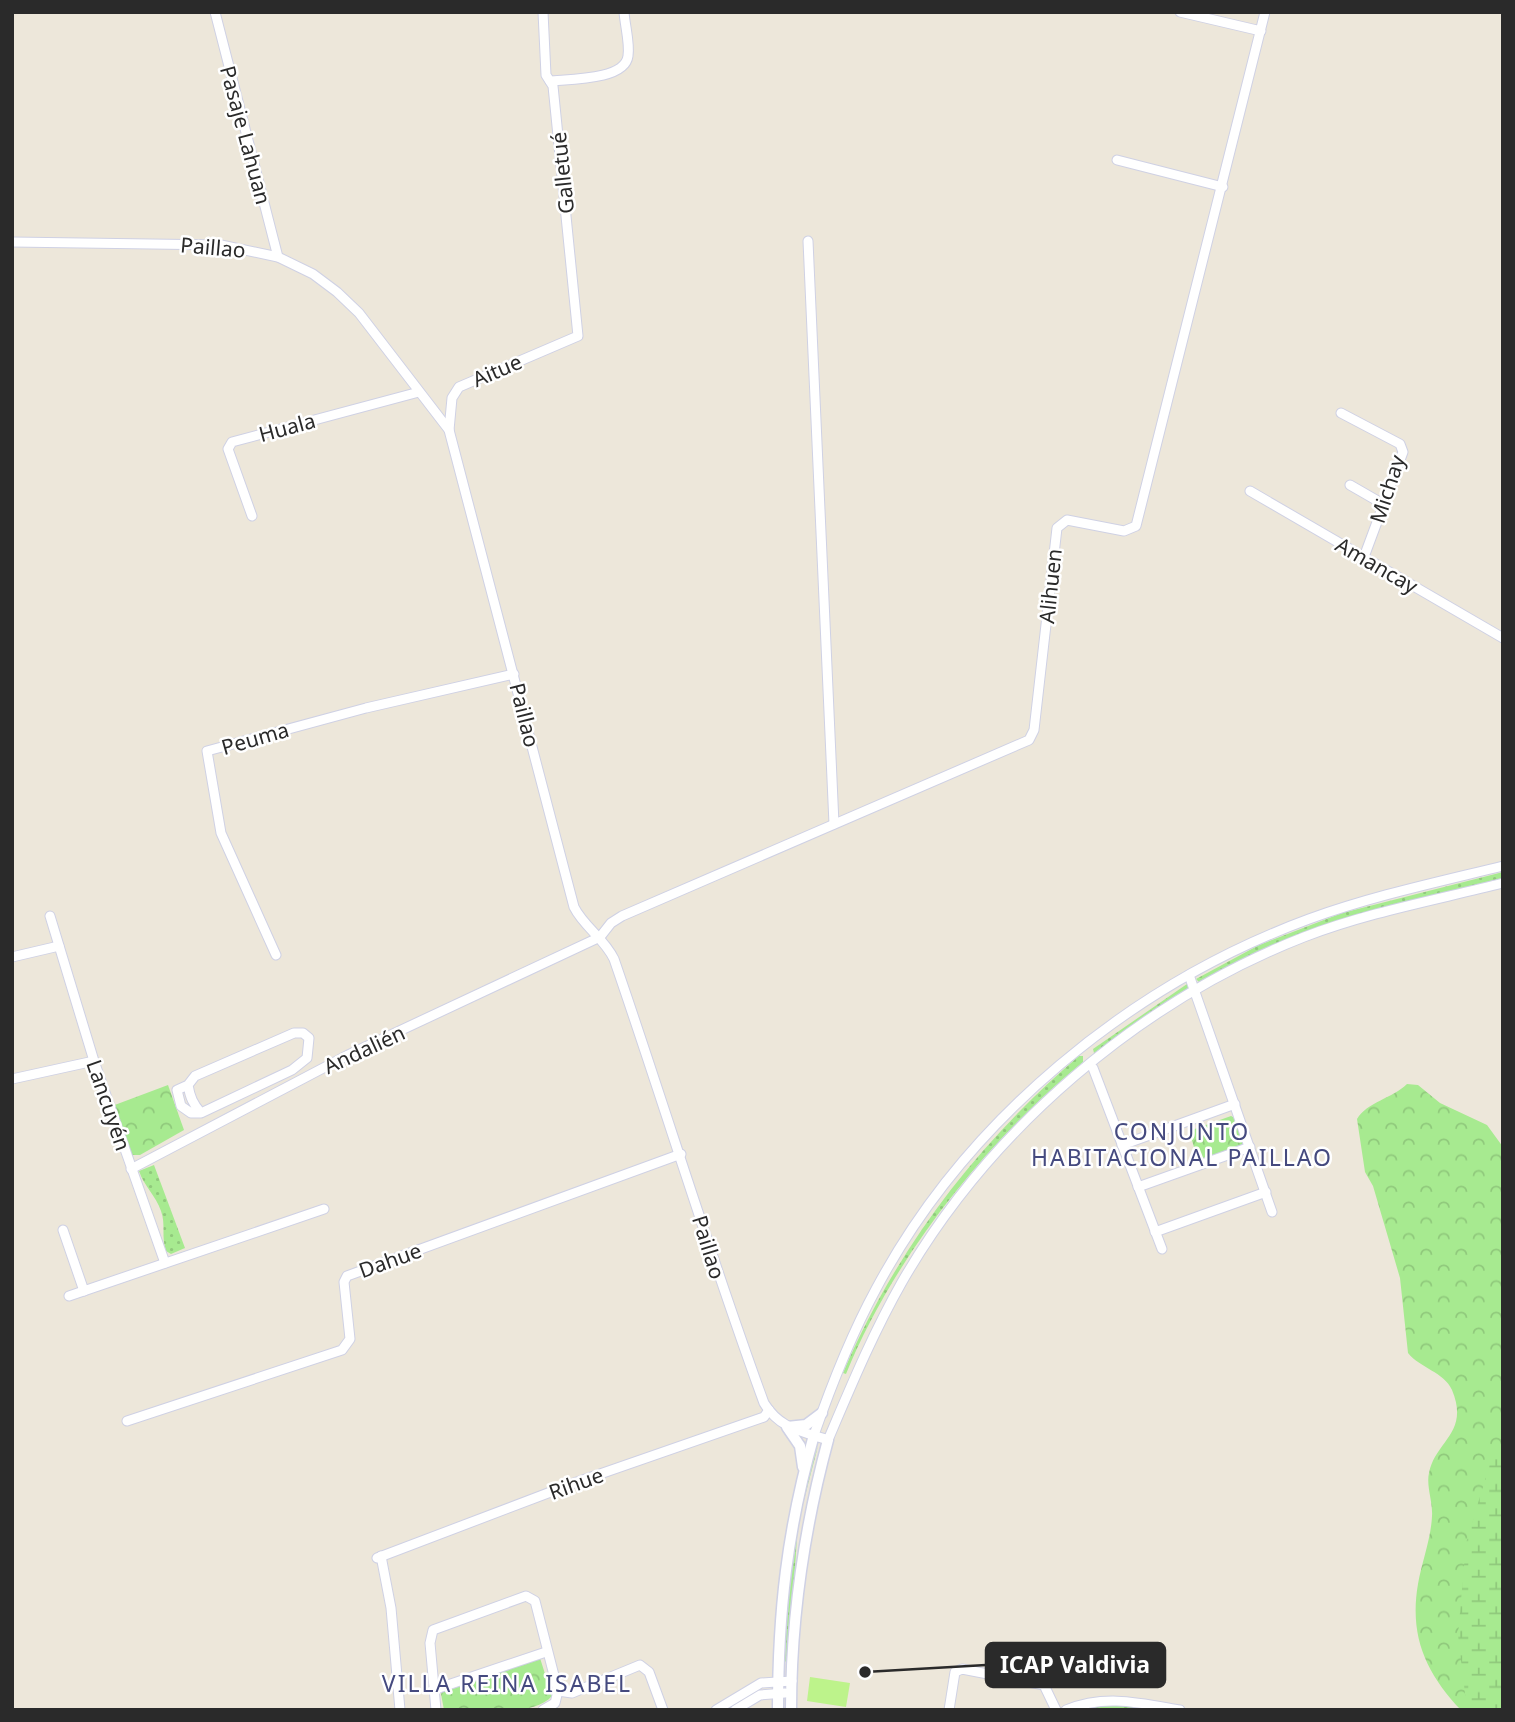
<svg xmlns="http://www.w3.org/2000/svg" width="1515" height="1722" viewBox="0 0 1515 1722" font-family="'Noto Sans',sans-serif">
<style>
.grass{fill:url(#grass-dots)}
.forest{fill:url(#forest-crowns)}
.wetland{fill:url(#wetland-marsh)}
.pitch{fill:#bdf38b}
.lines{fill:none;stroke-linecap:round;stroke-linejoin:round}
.minor-casing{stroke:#cfd1e4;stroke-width:11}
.tertiary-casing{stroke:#cfd1e4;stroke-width:13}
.minor{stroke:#fff;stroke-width:9}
.tertiary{stroke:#fff;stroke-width:10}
.labels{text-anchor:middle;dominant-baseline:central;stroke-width:5;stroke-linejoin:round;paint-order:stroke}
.street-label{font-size:21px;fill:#2a2a2a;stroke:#fff}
.neighbourhood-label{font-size:23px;letter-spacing:2px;fill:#454a7f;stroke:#fff}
.leader{fill:none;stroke:#2a2a2a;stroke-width:2.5}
.callout-dot{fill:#2a2a2a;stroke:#fff;stroke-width:2.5}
.callout{fill:#2a2a2a;stroke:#2a2a2a;stroke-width:2.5}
.callout-label{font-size:23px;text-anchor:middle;font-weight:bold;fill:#fff}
</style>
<defs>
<pattern id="grass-dots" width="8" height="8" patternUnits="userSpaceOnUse" patternTransform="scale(1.75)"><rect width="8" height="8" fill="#a7ea90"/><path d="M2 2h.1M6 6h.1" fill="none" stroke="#90c97c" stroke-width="1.8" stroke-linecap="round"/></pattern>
<pattern id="forest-crowns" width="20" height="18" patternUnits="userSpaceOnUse" patternTransform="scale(1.75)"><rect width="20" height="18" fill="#a7ea90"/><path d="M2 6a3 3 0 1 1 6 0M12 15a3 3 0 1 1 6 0" fill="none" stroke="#90c97c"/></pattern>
<pattern id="wetland-marsh" width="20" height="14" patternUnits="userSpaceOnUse" patternTransform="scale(1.75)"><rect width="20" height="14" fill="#a7ea90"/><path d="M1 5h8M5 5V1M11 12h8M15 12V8" fill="none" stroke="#90c97c"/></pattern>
</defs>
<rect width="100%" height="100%" fill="#ede7da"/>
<g class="grass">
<path d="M1503,872V878C1397,904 1295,930 1199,982L1196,979L1259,945L1342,913Z"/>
<polygon points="1187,984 1191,989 1094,1053 1093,1049"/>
<path d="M1079,1056H1083V1062C987,1140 893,1258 846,1374L843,1373C896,1249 976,1144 1079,1056Z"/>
<path d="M154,1165L185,1248L171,1254L166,1251C161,1236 166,1225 161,1211C156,1196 144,1186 139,1171Z"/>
<polygon points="818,1446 798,1523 789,1658 785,1662 787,1578 806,1482"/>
</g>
<g class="forest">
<path d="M1407,1084L1418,1085L1440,1103L1487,1125L1503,1147V1710H1461C1426,1673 1409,1636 1418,1584C1422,1561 1431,1539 1432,1516C1433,1502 1426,1486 1429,1473C1435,1441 1470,1433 1452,1390C1444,1372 1420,1368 1408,1353L1400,1278L1373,1186L1365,1172L1357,1119C1367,1102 1393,1098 1407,1084Z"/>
<polygon points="168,1085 184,1130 140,1155 132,1155 112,1106"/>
<polygon points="1231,1116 1237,1119 1245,1144 1198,1160 1189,1131"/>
<path d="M540,1658L552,1696C533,1718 472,1710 444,1710L441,1694L444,1689Z"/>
<polygon points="1115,1703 1154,1710 1076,1710"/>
</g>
<polygon class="wetland" points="1503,1452 1503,1710 1467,1710 1458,1635 1466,1543 1492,1457"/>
<polygon class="pitch" points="810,1677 850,1683 846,1707 807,1701"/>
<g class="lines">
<g class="minor-casing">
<g id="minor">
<polyline points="215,12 278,257"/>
<polyline points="1180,12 1261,31"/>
<path d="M550,81C570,79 625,80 628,56C630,43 625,26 624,12"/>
<polyline points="1117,160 1223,187"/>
<polyline points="808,241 834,824"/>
<path d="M12,242L221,245L278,257L313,274L337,292L359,313L449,430L574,907C584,927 604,938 614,959C665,1107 710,1256 764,1403C780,1429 801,1431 828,1440C851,1386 873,1333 902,1282C990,1129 1140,1001 1304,937C1369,912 1436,900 1503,883"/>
<polyline points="1341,413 1400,444 1403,452 1364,557"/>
<polyline points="449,430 452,398 459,387 578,336 553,86 546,75 543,12"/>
<polyline points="1350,485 1383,504"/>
<polyline points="1250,491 1503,638"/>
<polyline points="252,516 228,449 232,442 419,392"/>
<polyline points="50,916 94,1061 165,1263"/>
<polyline points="276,955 221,833 207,751 366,708 514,674"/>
<polyline points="12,957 59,946"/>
<polyline points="1189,975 1272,1212"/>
<polyline points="1093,1068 1162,1249"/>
<polyline points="12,1079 94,1061"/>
<path d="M188,1085L177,1090L181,1106L191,1113H201L292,1070L307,1058L309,1038L303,1033H294L195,1076L188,1085C190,1097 193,1104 201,1113"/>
<polyline points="1122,1145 1235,1104"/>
<polyline points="131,1169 348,1055 600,937 611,923 622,916 1029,740 1034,730 1057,528 1067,520 1124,531 1136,526 1265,12"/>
<polyline points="1138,1187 1250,1147"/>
<polyline points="63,1230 84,1291"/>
<polyline points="1155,1232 1266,1192"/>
<polyline points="69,1296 324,1209"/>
<polyline points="127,1421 342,1350 350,1339 344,1282 347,1276 681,1154"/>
<path d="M814,1435C831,1386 851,1335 876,1289C966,1120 1130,985 1309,919C1372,896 1438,882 1503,866"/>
<polyline points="381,1556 391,1608 400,1710"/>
<polyline points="377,1558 577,1482 764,1417 769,1410"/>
<polyline points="433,1690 546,1652"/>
<polyline points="558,1691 572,1693 640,1665 649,1672 663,1710"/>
<polyline points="436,1710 430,1643 433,1630 526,1596 535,1601 558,1691"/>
<polyline points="543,1710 555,1703 558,1691"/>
<polyline points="716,1710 761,1683 792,1681"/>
<polyline points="735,1710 760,1695 785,1693"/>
<polyline points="949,1710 955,1672 962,1669 1044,1685 1056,1710"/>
<path d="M1066,1710C1105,1694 1140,1703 1180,1710"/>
</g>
</g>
<g class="tertiary-casing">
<g id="tertiary">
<polyline points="803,1467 800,1446 787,1427 806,1425 822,1413"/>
<path d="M778,1710C778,1612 787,1530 814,1435"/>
<path d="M791,1710C791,1618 804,1529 828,1440"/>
</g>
</g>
<use href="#minor" class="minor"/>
<use href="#tertiary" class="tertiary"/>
</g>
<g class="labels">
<g class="street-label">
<text transform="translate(246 135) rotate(75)">Pasaje Lahuan</text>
<text transform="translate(562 173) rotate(-96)">Galletué</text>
<text transform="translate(213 247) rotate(5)">Paillao</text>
<text transform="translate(497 370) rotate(-23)">Aitue</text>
<text transform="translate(287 427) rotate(-15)">Huala</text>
<text transform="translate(1387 489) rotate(-72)">Michay</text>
<text transform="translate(1377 565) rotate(30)">Amancay</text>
<text transform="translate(1050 586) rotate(-84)">Alihuen</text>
<text transform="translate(525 715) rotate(76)">Paillao</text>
<text transform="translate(255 738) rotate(-16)">Peuma</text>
<text transform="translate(364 1049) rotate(-25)">Andalién</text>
<text transform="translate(109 1105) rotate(71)">Lancuyén</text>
<text transform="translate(709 1247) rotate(73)">Paillao</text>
<text transform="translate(390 1260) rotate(-20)">Dahue</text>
<text transform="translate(576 1483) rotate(-20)">Rihue</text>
</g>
<g class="neighbourhood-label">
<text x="1182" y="1131">CONJUNTO<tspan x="1182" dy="26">HABITACIONAL PAILLAO</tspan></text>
<text x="507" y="1683">VILLA REINA ISABEL</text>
</g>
</g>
<path class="leader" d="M865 1672L986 1665"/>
<circle class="callout-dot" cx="865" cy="1672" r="7"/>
<rect class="callout" x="986" y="1643" width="179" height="44" rx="7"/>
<g class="callout-label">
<text x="1075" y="1673">ICAP Valdivia</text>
</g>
<rect width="1515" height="1722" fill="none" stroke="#2a2a2a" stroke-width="28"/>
</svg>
